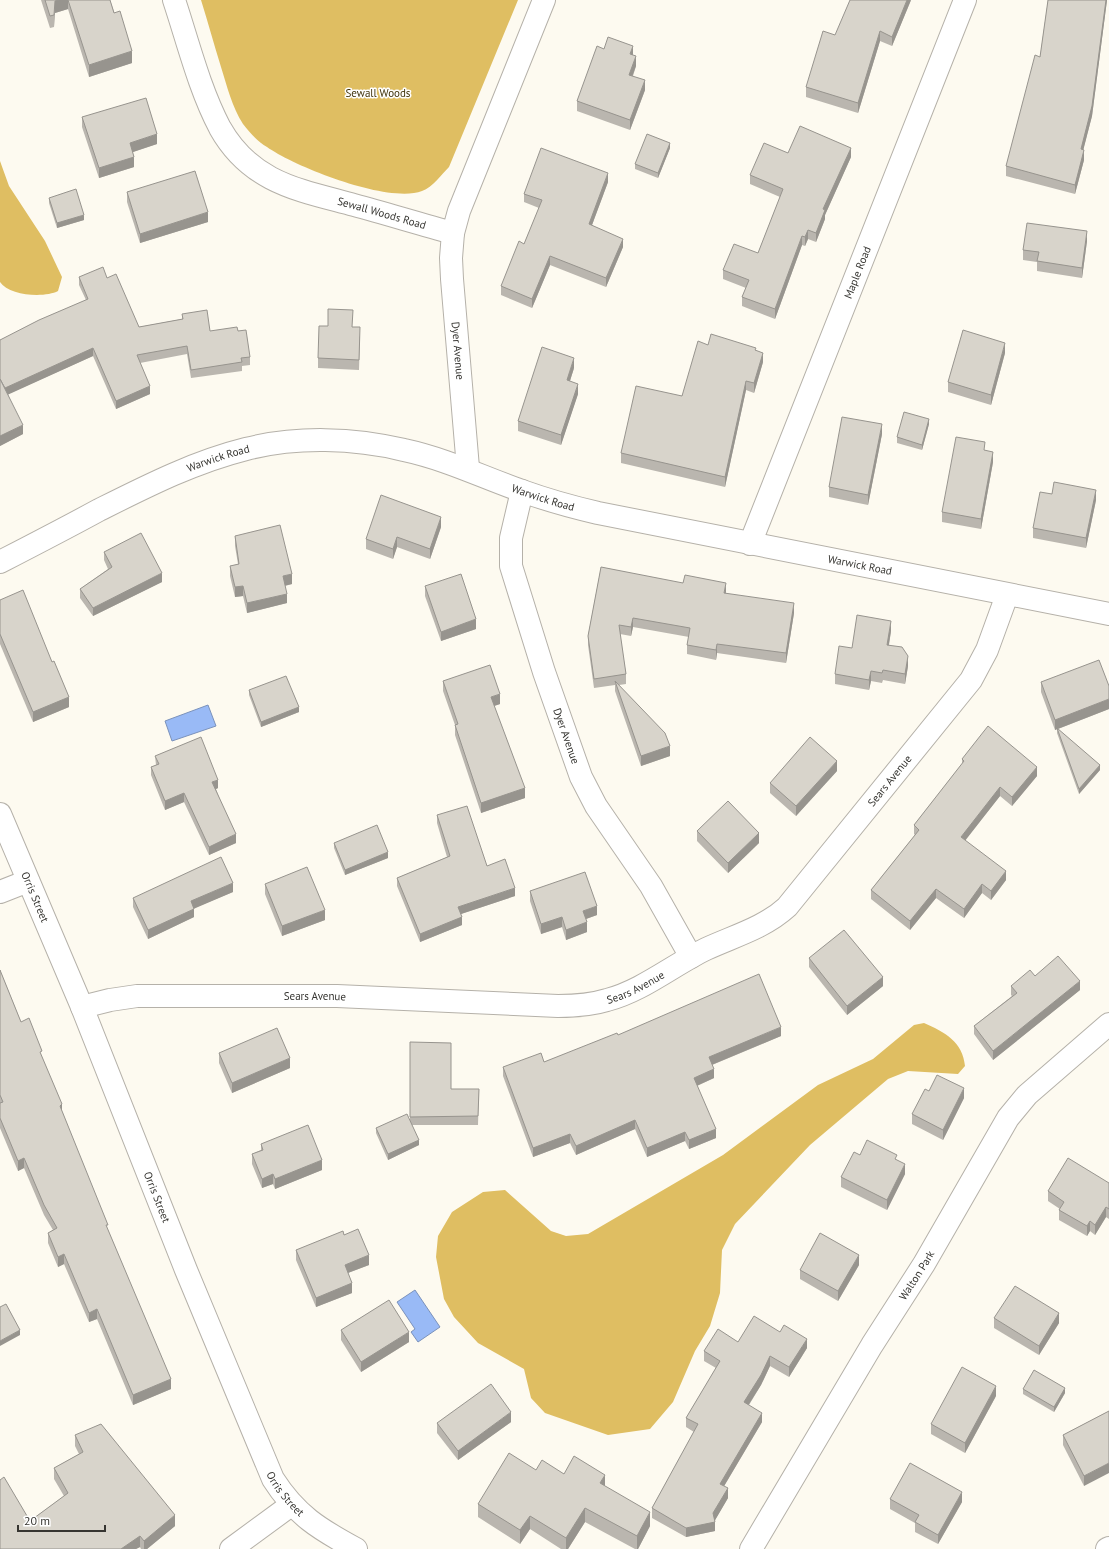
<svg xmlns="http://www.w3.org/2000/svg" width="1109" height="1549" viewBox="0 0 1109 1549" font-family="'PT Sans',sans-serif">
<style>
.forest{fill:#dfbe62}
.water{fill:#99baf6;stroke:#7b92bb}
.lines{fill:none;stroke-linecap:round;stroke-linejoin:round}
.minor-casing{stroke:#b5b1a9;stroke-width:24}
.major-casing{stroke:#b5b1a9;stroke-width:24}
.minor{stroke:#fff;stroke-width:22}
.major{stroke:#fff;stroke-width:22}
.wall{fill:#bab6af}
.shaded-wall{fill:#97948e}
.building{fill:#d8d4cb;stroke:#97948e}
.labels{text-anchor:middle;dominant-baseline:central;stroke-width:3;stroke-linejoin:round;paint-order:stroke}
.park-label{font-size:11px;fill:#40330a;stroke:#fff}
.street-label{font-size:11px;fill:#363531;stroke:#fff}
</style>
<rect width="100%" height="100%" fill="#fdfaf0"/>
<g class="forest">
<path d="M201,0H518L449,167C441,175 433,187 422,191C389,204 295,167 267,147C258,142 249,132 243,124C232,107 227,86 221,67C214,45 208,22 201,0Z"/>
<path d="M0,161L9,186L45,241L62,277L58,291C45,298 9,296 0,282Z"/>
<path d="M924,1023C945,1032 963,1042 965,1066L958,1074L908,1071L888,1079L810,1145L735,1224L722,1250L720,1293L710,1326L695,1351L673,1402L650,1429L608,1435L545,1413L531,1398L524,1369L478,1343L454,1317L444,1299L436,1257L438,1236L452,1212L483,1192L505,1190L551,1231L566,1236L588,1234L723,1155L818,1085L873,1059L914,1025Z"/>
</g>
<g class="water">
<polygon points="208,705 216,726 172,741 165,721"/>
<polygon points="415,1290 440,1327 418,1342 411,1332 415,1329 397,1302"/>
</g>
<g class="lines">
<g class="minor-casing">
<g id="minor">
<path id="s1" d="M174,0C188,42 199,88 220,128C251,183 299,190 354,205C387,214 420,224 453,233L459,211L544,0"/>
<path id="s2" d="M453,233L451,258L452,279L468,468"/>
<path id="s3" d="M522,491L511,538V566L544,672L581,777L596,806L651,886L691,957"/>
<path id="s4" d="M750,544L965,0"/>
<path id="s5" d="M0,814L82,1007L186,1270L273,1479C296,1515 319,1529 356,1549"/>
<polyline points="0,892 28,881"/>
<path id="s6" d="M82,1007L110,1000L137,996H337L558,1006C575,1006 591,1005 607,1000C642,991 673,965 706,949C734,936 764,928 787,907L971,680L987,650L1007,595"/>
<polyline points="231,1549 291,1505"/>
<path id="s7" d="M751,1549L872,1345L924,1264L1008,1118L1027,1095L1109,1024"/>
<polyline points="1107,1549 1109,1548"/>
</g>
</g>
<g class="major-casing">
<g id="major">
<path id="s8" d="M0,562C33,545 66,528 99,510C147,486 194,462 246,449C297,436 354,438 404,450C446,459 482,477 522,491C547,500 572,507 598,513L1109,614"/>
</g>
</g>
<use href="#minor" class="minor"/>
<use href="#major" class="major"/>
</g>
<g class="wall">
<polygon points="41,0 110,0 132,63 89,77 68,9 55,13 54,27 50,28"/>
<polygon points="911,0 892,46 880,41 858,113 806,97 806,87"/>
<polygon points="1048,0 1107,0 1092,116 1083,150 1084,160 1075,194 1006,176 1006,166 1040,57"/>
<polygon points="604,49 633,55 636,66 633,76 645,90 630,130 577,111 577,101"/>
<polygon points="82,117 157,144 133,152 134,167 99,178 82,127"/>
<polygon points="670,148 658,178 635,169 635,164"/>
<polygon points="788,153 851,157 825,215 825,219 816,242 808,239 805,246 802,245 775,319 742,306 742,297 746,288 723,279 723,270 758,253 780,197 750,184 750,175"/>
<polygon points="608,182 592,225 623,247 606,287 550,265 532,308 501,295 501,286 524,244 539,208 524,202 524,194"/>
<polygon points="127,192 208,222 140,243 127,202"/>
<polygon points="49,198 84,220 57,228 49,203"/>
<polygon points="1087,241 1082,278 1037,271 1037,262 1023,260 1023,250"/>
<polygon points="79,277 107,278 139,327 182,319 182,314 210,331 238,331 250,357 250,365 242,366 242,371 191,378 187,354 140,363 150,394 116,409 93,356 8,394 23,434 0,446 0,340 86,300 79,285"/>
<polygon points="352,327 360,337 359,370 318,368 318,358"/>
<polygon points="708,345 756,350 763,362 754,393 746,390 725,487 621,463 621,453 682,396"/>
<polygon points="1005,353 991,405 948,392 948,382"/>
<polygon points="574,368 570,381 578,394 561,445 518,431 518,421"/>
<polygon points="929,424 922,450 897,443 897,437"/>
<polygon points="882,434 868,505 829,497 829,487"/>
<polygon points="985,450 993,462 981,529 942,522 942,512"/>
<polygon points="1052,494 1096,500 1086,548 1033,538 1033,528"/>
<polygon points="441,527 430,559 397,547 393,559 366,549 366,539"/>
<polygon points="235,536 292,584 285,586 287,603 247,613 243,596 235,597 230,576 230,566 238,564 235,546"/>
<polygon points="104,552 162,582 93,616 80,598 80,589 108,569 104,560"/>
<polygon points="601,567 726,593 794,613 786,663 717,653 716,660 687,654 687,645 689,637 633,627 631,636 620,634 626,674 626,684 619,685 670,756 641,766 615,691 615,685 594,688 588,645 588,636"/>
<polygon points="425,586 476,629 441,641 425,596"/>
<polygon points="0,600 69,707 33,722 0,644"/>
<polygon points="891,631 889,645 908,666 905,684 883,680 882,683 871,681 869,690 835,684 835,674 852,648"/>
<polygon points="443,681 500,704 494,706 525,798 481,813 455,735 455,725 443,691"/>
<polygon points="1041,682 1109,709 1058,729 1100,770 1079,794 1057,733 1057,729 1055,730 1041,692"/>
<polygon points="249,690 299,712 261,727 249,695"/>
<polygon points="155,756 218,788 216,789 236,843 209,855 184,802 165,810 151,775 151,767 156,765"/>
<polygon points="962,759 1037,776 1012,806 1000,796 965,840 1006,880 991,900 982,893 964,918 936,898 910,930 871,899 871,890 915,835 914,834 914,825 962,764"/>
<polygon points="837,771 796,816 770,793 770,783"/>
<polygon points="437,815 515,896 461,914 462,925 420,942 397,886 397,878 447,857 437,823"/>
<polygon points="697,831 759,843 728,873 697,841"/>
<polygon points="334,843 388,858 345,875 334,848"/>
<polygon points="265,884 325,920 282,936 265,894"/>
<polygon points="530,891 597,915 586,919 587,932 566,940 562,927 541,934 530,901"/>
<polygon points="233,892 194,908 194,917 148,939 133,907 133,898"/>
<polygon points="809,958 883,986 847,1015 809,967"/>
<polygon points="0,970 21,1022 42,1057 62,1112 108,1230 171,1389 133,1405 97,1319 89,1322 64,1264 58,1267 48,1243 48,1233 53,1230 44,1215 24,1168 18,1171 0,1128"/>
<polygon points="1035,976 1080,990 993,1060 974,1034 974,1026 1012,996 1011,995 1011,986"/>
<polygon points="618,1035 781,1036 712,1065 714,1078 697,1086 716,1138 689,1149 685,1141 647,1157 635,1129 576,1155 570,1143 533,1157 503,1076 503,1067 544,1062"/>
<polygon points="410,1042 451,1089 479,1089 478,1125 412,1125 419,1145 388,1160 376,1133 376,1128 410,1121"/>
<polygon points="219,1053 290,1068 232,1093 219,1063"/>
<polygon points="929,1091 964,1098 943,1140 912,1124 912,1114"/>
<polygon points="261,1144 322,1170 275,1189 273,1184 262,1188 252,1164 252,1154 261,1150"/>
<polygon points="860,1155 897,1160 905,1174 887,1210 841,1187 841,1177"/>
<polygon points="1109,1183 1109,1219 1106,1217 1095,1235 1090,1231 1087,1236 1059,1220 1059,1210 1060,1209 1048,1201 1048,1191"/>
<polygon points="344,1235 369,1265 348,1273 352,1293 316,1307 296,1260 296,1250"/>
<polygon points="859,1265 838,1301 800,1279 800,1270"/>
<polygon points="994,1318 1059,1323 1039,1355 994,1328"/>
<polygon points="341,1330 409,1342 361,1372 341,1340"/>
<polygon points="738,1342 807,1348 789,1377 770,1366 761,1385 749,1405 762,1422 724,1486 728,1498 715,1520 715,1531 686,1537 652,1518 652,1508 694,1432 686,1427 686,1418 716,1368 704,1361 704,1351"/>
<polygon points="1023,1389 1065,1393 1054,1412 1023,1394"/>
<polygon points="996,1396 965,1453 931,1434 931,1424"/>
<polygon points="1109,1411 1084,1486 1063,1445 1063,1435"/>
<polygon points="511,1422 458,1460 437,1433 437,1423"/>
<polygon points="75,1435 175,1526 147,1549 141,1549 140,1547 136,1549 0,1549 30,1521 64,1496 54,1479 54,1468 79,1454 75,1446"/>
<polygon points="536,1470 564,1474 605,1486 650,1526 638,1549 635,1549 585,1522 568,1549 561,1549 530,1529 520,1544 478,1517 478,1504"/>
<polygon points="890,1499 962,1502 938,1544 915,1532 915,1523 890,1509"/>
</g>
<g class="shaded-wall">
<polygon points="59,0 68,0 68,9 55,13 54,27 55,1"/>
<polygon points="907,0 911,0 892,46 892,37"/>
<polygon points="1106,0 1107,0 1092,116 1081,159 1081,149"/>
<polygon points="880,31 880,41 858,113 858,103"/>
<polygon points="633,46 633,56 630,54"/>
<polygon points="132,51 132,63 89,77 89,65"/>
<polygon points="636,56 636,66 629,85 629,75"/>
<polygon points="645,80 645,90 630,130 630,120"/>
<polygon points="157,134 157,144 130,153 130,143"/>
<polygon points="670,143 670,148 658,178 658,173"/>
<polygon points="851,148 851,157 825,215 825,219 816,242 816,233 823,209"/>
<polygon points="1084,150 1084,160 1075,194 1075,185"/>
<polygon points="134,157 134,167 99,178 99,168"/>
<polygon points="608,173 608,182 589,233 589,224"/>
<polygon points="208,212 208,222 140,243 140,234"/>
<polygon points="84,215 84,220 57,228 57,223"/>
<polygon points="808,230 808,239 805,246 805,237"/>
<polygon points="1087,231 1087,241 1082,278 1082,268"/>
<polygon points="802,236 802,245 775,319 775,309"/>
<polygon points="623,239 623,247 606,287 606,278"/>
<polygon points="550,256 550,265 532,308 532,299"/>
<polygon points="1005,343 1005,353 991,405 991,395"/>
<polygon points="93,348 93,356 5,396 5,388"/>
<polygon points="763,353 763,362 754,393 754,383"/>
<polygon points="574,358 574,368 567,390 567,380"/>
<polygon points="746,381 746,390 725,487 725,477"/>
<polygon points="578,384 578,394 561,445 561,435"/>
<polygon points="150,386 150,394 116,409 116,401"/>
<polygon points="929,419 929,424 922,450 922,445"/>
<polygon points="882,424 882,434 868,505 868,495"/>
<polygon points="23,425 23,434 0,446 0,436"/>
<polygon points="993,452 993,462 981,529 981,519"/>
<polygon points="1096,490 1096,500 1086,548 1086,538"/>
<polygon points="441,517 441,527 430,559 430,549"/>
<polygon points="397,537 397,547 393,559 393,549"/>
<polygon points="162,573 162,582 93,616 93,608"/>
<polygon points="292,574 292,584 283,586 283,576"/>
<polygon points="726,583 726,592 724,602 724,593"/>
<polygon points="243,586 243,596 235,597 235,587"/>
<polygon points="287,594 287,603 247,613 247,603"/>
<polygon points="794,603 794,613 786,663 786,653"/>
<polygon points="633,618 633,627 631,636 631,627"/>
<polygon points="476,619 476,629 441,641 441,632"/>
<polygon points="891,621 891,631 887,655 887,645"/>
<polygon points="717,644 717,653 716,660 716,650"/>
<polygon points="908,656 908,666 905,684 905,674"/>
<polygon points="871,671 871,681 869,690 869,680"/>
<polygon points="500,694 500,704 491,707 491,697"/>
<polygon points="69,697 69,707 33,722 33,712"/>
<polygon points="1109,699 1109,709 1055,730 1055,720"/>
<polygon points="299,707 299,712 261,727 261,722"/>
<polygon points="670,746 670,756 641,766 641,756"/>
<polygon points="837,761 837,771 796,816 796,806"/>
<polygon points="1100,765 1100,770 1079,794 1079,789"/>
<polygon points="1037,767 1037,776 1012,806 1012,797"/>
<polygon points="218,780 218,788 212,791 212,782"/>
<polygon points="1000,787 1000,796 961,846 961,837"/>
<polygon points="525,788 525,798 481,813 481,803"/>
<polygon points="184,793 184,802 165,810 165,801"/>
<polygon points="759,833 759,843 728,873 728,863"/>
<polygon points="236,834 236,843 209,855 209,847"/>
<polygon points="388,852 388,858 345,875 345,870"/>
<polygon points="1006,871 1006,880 991,900 991,891"/>
<polygon points="233,883 233,892 191,910 191,901"/>
<polygon points="982,884 982,893 964,918 964,909"/>
<polygon points="515,888 515,896 458,915 458,907"/>
<polygon points="936,889 936,898 910,930 910,921"/>
<polygon points="597,906 597,915 583,920 583,911"/>
<polygon points="194,909 194,917 148,939 148,930"/>
<polygon points="325,910 325,920 282,936 282,926"/>
<polygon points="462,917 462,925 420,942 420,934"/>
<polygon points="562,917 562,927 541,934 541,924"/>
<polygon points="587,922 587,932 566,940 566,930"/>
<polygon points="883,977 883,986 847,1015 847,1006"/>
<polygon points="1080,981 1080,990 993,1060 993,1051"/>
<polygon points="781,1027 781,1036 709,1066 709,1057"/>
<polygon points="290,1058 290,1068 232,1093 232,1083"/>
<polygon points="714,1069 714,1078 694,1087 694,1078"/>
<polygon points="964,1088 964,1098 943,1140 943,1130"/>
<polygon points="62,1104 62,1114 60,1106"/>
<polygon points="635,1120 635,1129 576,1155 576,1146"/>
<polygon points="716,1129 716,1138 689,1149 689,1140"/>
<polygon points="685,1132 685,1141 647,1157 647,1148"/>
<polygon points="570,1134 570,1143 533,1157 533,1148"/>
<polygon points="419,1140 419,1145 388,1160 388,1154"/>
<polygon points="24,1158 24,1168 18,1171 18,1161"/>
<polygon points="322,1160 322,1170 275,1189 275,1179"/>
<polygon points="905,1164 905,1174 887,1210 887,1200"/>
<polygon points="273,1174 273,1184 262,1188 262,1179"/>
<polygon points="1106,1207 1106,1217 1095,1235 1095,1225"/>
<polygon points="1090,1221 1090,1231 1087,1236 1087,1226"/>
<polygon points="64,1254 64,1264 58,1267 58,1257"/>
<polygon points="369,1255 369,1265 345,1274 345,1265"/>
<polygon points="859,1255 859,1265 838,1301 838,1291"/>
<polygon points="352,1283 352,1293 316,1307 316,1298"/>
<polygon points="97,1309 97,1319 89,1322 89,1313"/>
<polygon points="1059,1313 1059,1323 1039,1355 1039,1346"/>
<polygon points="20,1330 20,1335 0,1346 0,1341"/>
<polygon points="409,1332 409,1342 361,1372 361,1362"/>
<polygon points="807,1339 807,1348 789,1377 789,1367"/>
<polygon points="770,1356 770,1366 761,1385 744,1412 744,1402"/>
<polygon points="171,1379 171,1389 133,1405 133,1395"/>
<polygon points="996,1386 996,1396 965,1453 965,1443"/>
<polygon points="1065,1388 1065,1393 1054,1412 1054,1407"/>
<polygon points="511,1412 511,1422 458,1460 458,1451"/>
<polygon points="762,1413 762,1422 720,1493 720,1484"/>
<polygon points="1109,1463 1109,1473 1084,1486 1084,1476"/>
<polygon points="605,1475 605,1488 600,1483"/>
<polygon points="728,1488 728,1498 714,1522 715,1522 715,1531 686,1537 686,1528 713,1513"/>
<polygon points="962,1492 962,1502 938,1544 938,1535"/>
<polygon points="585,1508 585,1522 568,1549 566,1549 566,1538"/>
<polygon points="650,1512 650,1526 638,1549 637,1549 637,1536"/>
<polygon points="175,1515 175,1526 147,1549 144,1549 144,1541"/>
<polygon points="530,1516 530,1529 520,1544 520,1530"/>
<polygon points="140,1536 140,1547 136,1549 121,1549"/>
</g>
<g class="building">
<polygon points="45,0 59,0 55,1 54,15 50,16"/>
<polygon points="68,0 110,0 114,13 120,11 132,51 89,65"/>
<polygon points="850,0 907,0 892,37 880,31 858,103 806,87 823,31 835,35"/>
<polygon points="1048,0 1106,0 1092,106 1081,149 1084,150 1075,185 1006,166 1035,55 1040,57"/>
<polygon points="608,37 633,46 630,54 636,56 629,75 645,80 630,120 577,101 597,46 604,49"/>
<polygon points="146,98 157,134 130,143 134,157 99,168 82,117"/>
<polygon points="800,126 851,148 823,209 825,210 816,233 808,230 805,237 802,236 775,309 742,297 749,280 723,270 734,244 758,253 783,189 750,175 764,143 788,153"/>
<polygon points="647,134 670,143 658,173 635,164"/>
<polygon points="541,148 608,173 589,224 623,239 606,278 550,256 532,299 501,286 519,241 524,244 542,200 524,194"/>
<polygon points="195,171 208,212 140,234 127,192"/>
<polygon points="76,189 84,215 57,223 49,198"/>
<polygon points="1027,223 1087,231 1082,268 1037,261 1039,252 1023,250"/>
<polygon points="103,267 107,278 116,274 139,327 183,319 182,314 207,310 210,331 237,327 238,331 246,330 250,357 241,358 242,362 191,370 187,346 137,355 150,386 116,401 93,348 5,388 0,379 0,340 39,320 88,299 79,277"/>
<polygon points="328,309 353,310 352,327 360,327 359,360 318,358 319,326 328,326"/>
<polygon points="963,330 1005,343 991,395 948,382"/>
<polygon points="711,334 756,348 755,350 763,353 754,383 746,381 725,477 621,453 636,386 682,396 698,341 708,345"/>
<polygon points="542,347 574,358 567,380 578,384 561,435 518,421"/>
<polygon points="0,379 23,425 0,436"/>
<polygon points="904,412 929,419 922,445 897,437"/>
<polygon points="842,417 882,424 868,495 829,487"/>
<polygon points="956,437 985,442 984,450 993,452 981,519 942,512"/>
<polygon points="1054,482 1096,490 1086,538 1033,528 1040,492 1052,494"/>
<polygon points="381,495 441,517 430,549 397,537 393,549 366,539"/>
<polygon points="280,525 292,574 283,576 287,594 247,603 243,586 235,587 230,566 239,564 235,536"/>
<polygon points="141,533 162,573 93,608 80,589 112,567 104,552"/>
<polygon points="601,567 683,583 685,575 726,583 724,593 794,603 786,653 717,644 716,650 687,645 690,628 633,618 631,627 619,625 626,674 594,679 588,636"/>
<polygon points="461,574 476,619 441,632 425,586"/>
<polygon points="23,590 52,662 54,661 69,697 33,712 0,634 0,600"/>
<polygon points="857,615 891,621 887,645 902,647 908,656 905,674 883,670 882,673 871,671 869,680 835,674 839,646 852,648"/>
<polygon points="1099,660 1109,686 1109,699 1055,720 1041,682"/>
<polygon points="490,665 500,694 491,697 525,788 481,803 455,725 458,724 443,681"/>
<polygon points="286,676 299,707 261,722 249,690"/>
<polygon points="615,681 665,733 670,746 641,756"/>
<polygon points="988,726 1037,767 1012,797 1000,787 961,837 1006,871 991,891 982,884 964,909 936,889 910,921 871,890 919,830 914,825 964,761 962,759"/>
<polygon points="1057,728 1100,765 1079,789"/>
<polygon points="201,737 218,780 212,782 236,834 209,847 184,793 165,801 151,767 159,764 155,756"/>
<polygon points="810,737 837,761 796,806 770,783"/>
<polygon points="728,801 759,833 728,863 697,831"/>
<polygon points="467,806 487,866 505,859 515,888 458,907 462,917 420,934 397,878 450,856 437,815"/>
<polygon points="377,825 388,852 345,870 334,843"/>
<polygon points="221,857 233,883 191,901 194,909 148,930 133,898"/>
<polygon points="307,867 325,910 282,926 265,884"/>
<polygon points="585,872 597,906 583,911 587,922 566,930 562,917 541,924 530,891"/>
<polygon points="844,930 883,977 847,1006 809,958"/>
<polygon points="1058,956 1080,981 993,1051 974,1026 1017,993 1011,986 1030,970 1035,976"/>
<polygon points="0,970 21,1022 29,1018 42,1051 40,1052 62,1104 60,1106 108,1225 106,1225 171,1379 133,1395 97,1309 89,1313 64,1254 58,1257 48,1233 57,1228 44,1205 24,1158 18,1161 0,1118 0,1103 3,1102 0,1095"/>
<polygon points="759,974 781,1027 709,1057 714,1069 694,1078 716,1129 689,1140 685,1132 647,1148 635,1120 576,1146 570,1134 533,1148 503,1067 541,1053 544,1062 617,1033 618,1035"/>
<polygon points="277,1028 290,1058 232,1083 219,1053"/>
<polygon points="410,1042 451,1043 451,1089 479,1089 478,1116 410,1117"/>
<polygon points="937,1075 964,1088 943,1130 912,1114 925,1089 929,1091"/>
<polygon points="407,1114 419,1140 388,1154 376,1128"/>
<polygon points="308,1125 322,1160 275,1179 273,1174 262,1179 252,1154 263,1150 261,1144"/>
<polygon points="867,1140 897,1155 895,1159 905,1164 887,1200 841,1177 854,1152 860,1155"/>
<polygon points="1068,1158 1109,1183 1109,1209 1106,1207 1095,1225 1090,1221 1087,1226 1059,1210 1064,1202 1048,1191"/>
<polygon points="358,1229 369,1255 345,1265 352,1283 316,1298 296,1250 343,1231 344,1235"/>
<polygon points="820,1233 859,1255 838,1291 800,1270"/>
<polygon points="1015,1286 1059,1313 1039,1346 994,1318"/>
<polygon points="389,1300 409,1332 361,1362 341,1330"/>
<polygon points="6,1304 20,1330 0,1341 0,1307"/>
<polygon points="754,1316 780,1332 784,1325 807,1339 789,1367 770,1356 761,1375 744,1402 762,1413 720,1484 728,1488 713,1513 715,1522 686,1528 652,1508 698,1424 686,1418 720,1361 704,1351 718,1329 738,1342"/>
<polygon points="962,1367 996,1386 965,1443 931,1424"/>
<polygon points="1034,1370 1065,1388 1054,1407 1023,1389"/>
<polygon points="491,1384 511,1412 458,1451 437,1423"/>
<polygon points="1109,1411 1109,1463 1084,1476 1063,1435"/>
<polygon points="101,1424 175,1515 144,1541 140,1536 121,1549 0,1549 0,1480 4,1477 30,1521 68,1493 54,1468 83,1452 75,1435"/>
<polygon points="509,1453 536,1470 542,1460 564,1474 574,1456 605,1475 600,1483 650,1512 637,1536 585,1508 566,1538 530,1516 520,1530 478,1504"/>
<polygon points="910,1463 962,1492 938,1535 915,1522 919,1515 890,1499"/>
</g>
<g class="labels">
<g class="park-label">
<text x="378" y="93">Sewall Woods</text>
</g>
<g class="street-label">
<text stroke="none"><textPath href="#s1" startOffset="325">Sewall Woods Road</textPath></text>
<text stroke="none"><textPath href="#s4" startOffset="292">Maple Road</textPath></text>
<text stroke="none"><textPath href="#s2" startOffset="118">Dyer Avenue</textPath></text>
<text stroke="none"><textPath href="#s8" startOffset="242">Warwick Road</textPath></text>
<text stroke="none"><textPath href="#s8" startOffset="578">Warwick Road</textPath></text>
<text stroke="none"><textPath href="#s8" startOffset="902">Warwick Road</textPath></text>
<text stroke="none"><textPath href="#s3" startOffset="255">Dyer Avenue</textPath></text>
<text stroke="none"><textPath href="#s6" startOffset="893">Sears Avenue</textPath></text>
<text stroke="none"><textPath href="#s5" startOffset="90">Orris Street</textPath></text>
<text stroke="none"><textPath href="#s6" startOffset="558">Sears Avenue</textPath></text>
<text stroke="none"><textPath href="#s6" startOffset="234">Sears Avenue</textPath></text>
<text stroke="none"><textPath href="#s5" startOffset="414">Orris Street</textPath></text>
<text stroke="none"><textPath href="#s7" startOffset="320">Walton Park</textPath></text>
<text stroke="none"><textPath href="#s5" startOffset="738">Orris Street</textPath></text>
</g>
</g>
<path d="M18 1525v6h87v-6" fill="none" stroke="#363531" stroke-width="2"/>
<text x="24" y="1525" font-size="12" fill="#363531" stroke="#ffffff" stroke-width="3" paint-order="stroke">20 m</text>
</svg>
